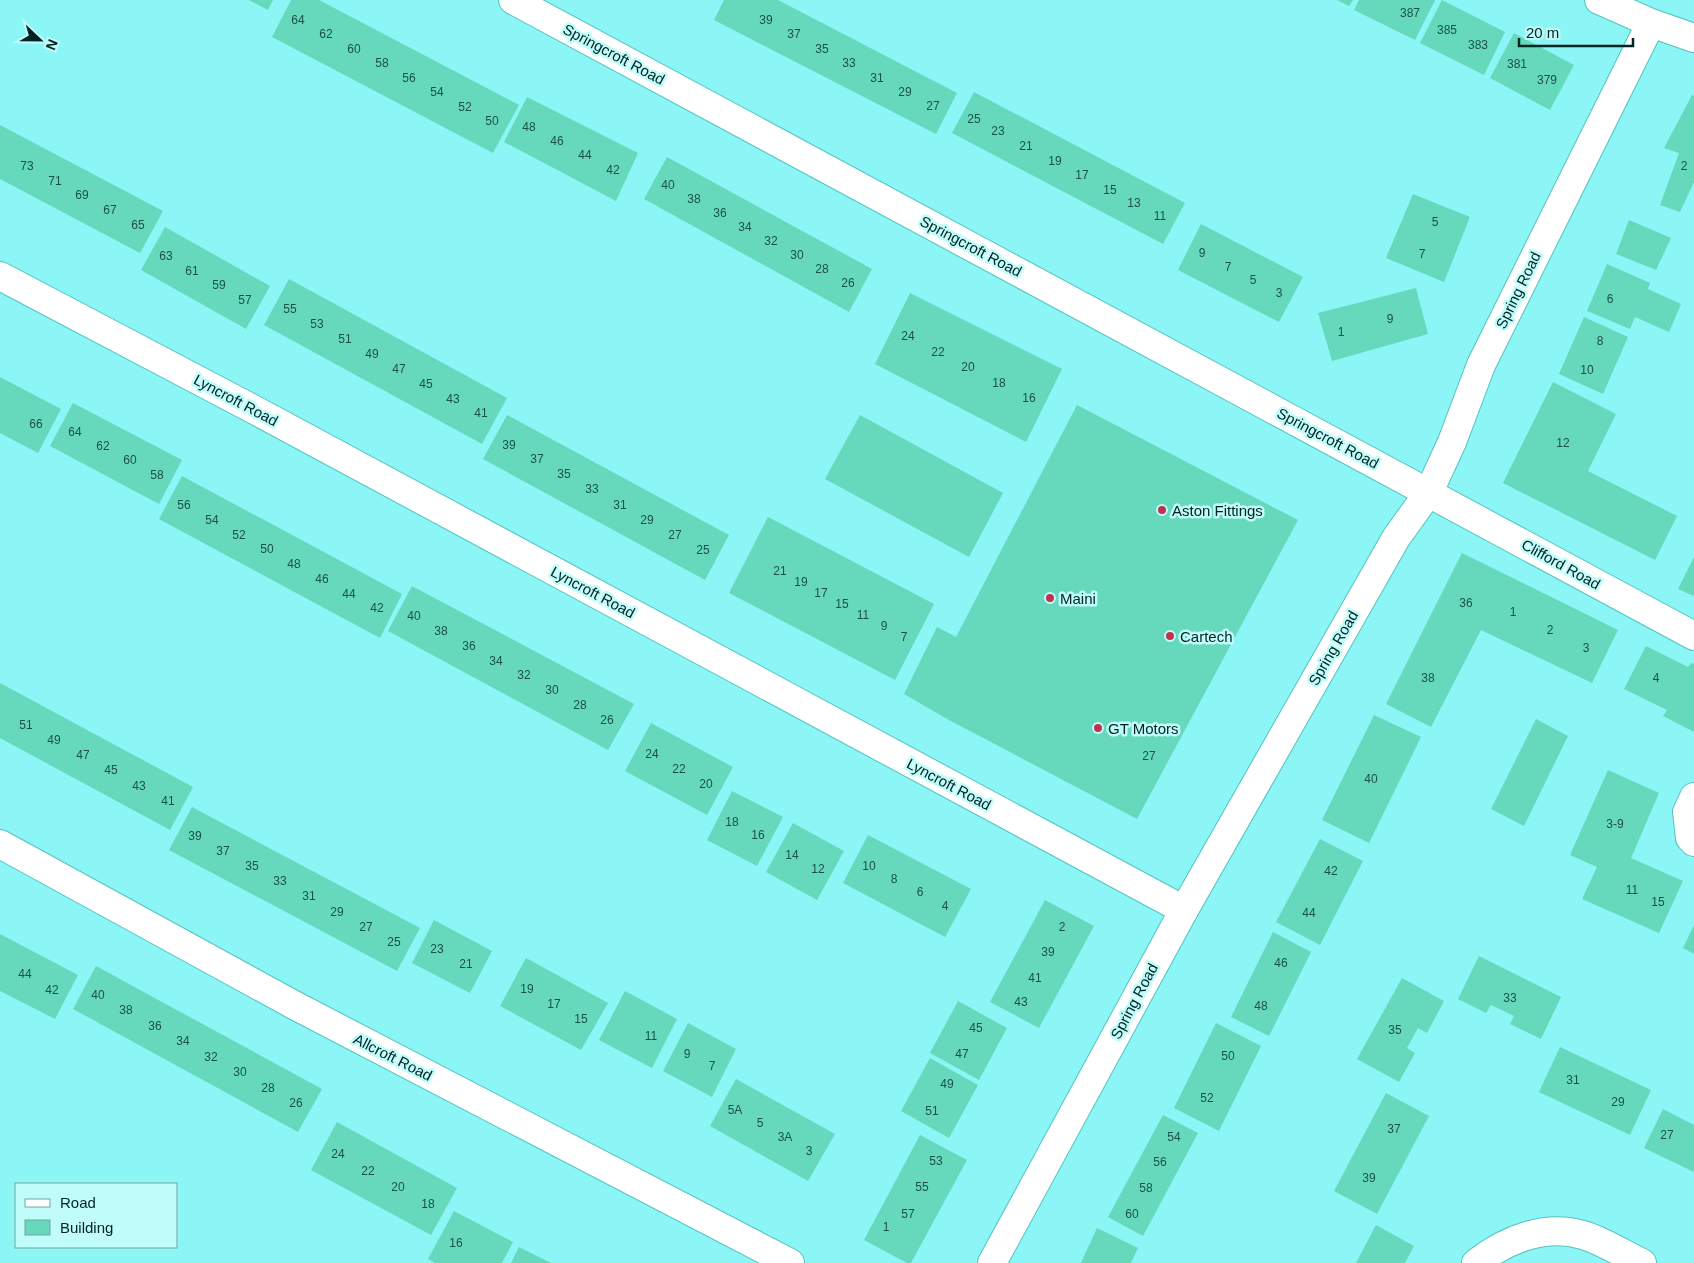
<svg xmlns="http://www.w3.org/2000/svg" width="1694" height="1263" viewBox="0 0 1694 1263" font-family="Arial,sans-serif">
<style>
.building{fill:#66d9bc}
.lines{fill:none;stroke-linecap:round;stroke-linejoin:round}
.minor-casing{stroke:#54c2c1;stroke-width:30}
.tertiary-casing{stroke:#54c2c1;stroke-width:30}
.minor{stroke:#fff;stroke-width:28}
.tertiary{stroke:#fff;stroke-width:28}
.poi-dot{fill:#c2314e;stroke:#c0fcfa;stroke-width:2}
.labels{text-anchor:middle;dominant-baseline:central;stroke-width:5;stroke-linejoin:round;paint-order:stroke}
.number-label{font-size:12px;fill:#1a5049}
.street-label{font-size:15px;fill:#002323;stroke:#c0fcfa}
.poi-label{font-size:15px;fill:#002323;stroke:#c0fcfa;text-anchor:start}
</style>
<rect width="100%" height="100%" fill="#8bf6f5"/>
<g class="building">
<polygon points="249,0 273,0 268,10"/>
<polygon points="291,0 319,0 519,105 493,153 272,37"/>
<polygon points="724,0 778,0 957,93 936,134 714,20"/>
<polygon points="1337,0 1353,0 1349,6"/>
<polygon points="1359,0 1435,0 1415,40 1354,10"/>
<polygon points="1442,0 1505,32 1484,75 1420,43"/>
<polygon points="1514,33 1574,65 1550,110 1490,78"/>
<polygon points="974,92 1185,203 1163,244 952,133"/>
<polygon points="1692,95 1694,96 1694,182 1680,212 1660,205 1679,153 1664,148"/>
<polygon points="527,97 638,153 616,201 504,142"/>
<polygon points="0,125 163,211 140,253 0,179"/>
<polygon points="667,157 872,269 849,312 644,199"/>
<polygon points="1413,194 1470,217 1444,282 1386,258"/>
<polygon points="1629,220 1671,238 1656,270 1616,254"/>
<polygon points="1201,224 1303,277 1279,322 1178,270"/>
<polygon points="165,227 270,286 246,329 141,270"/>
<polygon points="1607,264 1650,283 1648,289 1681,304 1669,332 1635,317 1630,329 1587,311"/>
<polygon points="289,279 507,398 482,444 264,325"/>
<polygon points="1416,288 1428,334 1332,361 1318,313"/>
<polygon points="910,293 1062,369 1026,442 875,364"/>
<polygon points="1584,317 1628,337 1603,394 1559,374"/>
<polygon points="0,377 61,409 38,453 0,433"/>
<polygon points="1553,382 1616,414 1588,471 1677,516 1655,560 1503,483"/>
<polygon points="73,403 182,460 159,504 50,446"/>
<polygon points="1077,405 1298,520 1137,819 947,719 904,694 937,627 956,637"/>
<polygon points="507,415 729,535 705,580 483,459"/>
<polygon points="860,415 1003,493 969,557 825,479"/>
<polygon points="182,476 402,594 380,638 159,519"/>
<polygon points="768,517 934,604 895,680 729,593"/>
<polygon points="1462,553 1618,630 1592,683 1481,630 1431,727 1386,704"/>
<polygon points="1694,557 1694,596 1678,589"/>
<polygon points="412,586 634,704 608,750 388,631"/>
<polygon points="1646,646 1688,667 1691,663 1694,664 1694,732 1663,716 1667,710 1624,689"/>
<polygon points="0,683 193,787 170,830 0,738"/>
<polygon points="1374,715 1421,737 1369,843 1322,820"/>
<polygon points="1536,719 1568,736 1524,826 1491,809"/>
<polygon points="651,723 733,767 707,815 625,771"/>
<polygon points="1608,770 1659,793 1631,858 1683,881 1659,933 1582,899 1597,867 1570,855"/>
<polygon points="732,791 783,817 757,866 707,840"/>
<polygon points="192,807 420,928 397,971 169,850"/>
<polygon points="793,823 844,851 817,900 766,872"/>
<polygon points="868,835 971,889 945,937 843,883"/>
<polygon points="1320,839 1363,861 1320,945 1276,922"/>
<polygon points="1045,900 1094,926 1039,1028 990,1002"/>
<polygon points="434,920 492,951 470,993 412,963"/>
<polygon points="1694,925 1694,954 1683,948"/>
<polygon points="1273,932 1311,952 1269,1036 1231,1017"/>
<polygon points="0,934 78,975 55,1019 0,991"/>
<polygon points="1479,956 1561,997 1541,1039 1510,1024 1514,1016 1491,1005 1486,1013 1458,999"/>
<polygon points="526,958 608,1003 581,1050 500,1006"/>
<polygon points="96,966 322,1089 298,1132 73,1009"/>
<polygon points="1402,978 1444,1001 1427,1033 1418,1028 1407,1048 1415,1053 1399,1082 1357,1059"/>
<polygon points="625,991 677,1019 652,1068 599,1040"/>
<polygon points="958,1001 1007,1028 979,1080 930,1053"/>
<polygon points="688,1023 736,1049 712,1097 663,1071"/>
<polygon points="1216,1023 1261,1046 1219,1131 1174,1108"/>
<polygon points="1560,1047 1651,1090 1630,1135 1539,1092"/>
<polygon points="930,1058 978,1085 949,1138 901,1111"/>
<polygon points="736,1079 835,1134 808,1181 710,1126"/>
<polygon points="1386,1093 1429,1116 1377,1214 1334,1191"/>
<polygon points="1663,1109 1694,1125 1694,1172 1644,1148"/>
<polygon points="1163,1115 1198,1133 1143,1236 1108,1217"/>
<polygon points="337,1122 457,1188 431,1235 311,1170"/>
<polygon points="920,1135 967,1160 911,1263 907,1263 864,1240"/>
<polygon points="454,1211 513,1242 502,1263 435,1263 428,1259"/>
<polygon points="1376,1225 1414,1246 1405,1263 1356,1263"/>
<polygon points="1097,1228 1138,1248 1131,1263 1081,1263"/>
<polygon points="519,1247 551,1263 511,1263"/>
</g>
<g class="lines">
<g class="minor-casing">
<g id="minor">
<polyline points="513,0 1694,636"/>
<polyline points="0,276 251,408 1184,910"/>
<polyline points="1694,797 1687,812 1690,838 1694,842"/>
<polyline points="0,844 294,1005 790,1263"/>
<polyline points="992,1263 1184,910 1396,538 1429,492 1452,442 1481,365 1651,23"/>
<path d="M1476,1263C1507,1239 1545,1224 1583,1235C1603,1241 1623,1254 1642,1263"/>
</g>
</g>
<g class="tertiary-casing">
<polyline id="tertiary" points="1599,0 1651,23 1694,38"/>
</g>
<use href="#minor" class="minor"/>
<use href="#tertiary" class="tertiary"/>
</g>
<g class="poi-dot">
<circle cx="1162" cy="510" r="5"/>
<circle cx="1050" cy="598" r="5"/>
<circle cx="1170" cy="636" r="5"/>
<circle cx="1098" cy="728" r="5"/>
</g>
<g class="labels">
<g class="number-label">
<text x="1410" y="13">387</text>
<text x="298" y="20">64</text>
<text x="766" y="20">39</text>
<text x="1447" y="30">385</text>
<text x="326" y="34">62</text>
<text x="794" y="34">37</text>
<text x="1478" y="45">383</text>
<text x="354" y="49">60</text>
<text x="822" y="49">35</text>
<text x="382" y="63">58</text>
<text x="849" y="63">33</text>
<text x="1517" y="64">381</text>
<text x="409" y="78">56</text>
<text x="877" y="78">31</text>
<text x="1547" y="80">379</text>
<text x="437" y="92">54</text>
<text x="905" y="92">29</text>
<text x="933" y="106">27</text>
<text x="465" y="107">52</text>
<text x="974" y="119">25</text>
<text x="492" y="121">50</text>
<text x="529" y="127">48</text>
<text x="998" y="131">23</text>
<text x="557" y="141">46</text>
<text x="1026" y="146">21</text>
<text x="585" y="155">44</text>
<text x="1055" y="161">19</text>
<text x="27" y="166">73</text>
<text x="1684" y="166">2</text>
<text x="613" y="170">42</text>
<text x="1082" y="175">17</text>
<text x="55" y="181">71</text>
<text x="668" y="185">40</text>
<text x="1110" y="190">15</text>
<text x="82" y="195">69</text>
<text x="694" y="199">38</text>
<text x="1134" y="203">13</text>
<text x="110" y="210">67</text>
<text x="720" y="213">36</text>
<text x="1160" y="216">11</text>
<text x="1435" y="222">5</text>
<text x="138" y="225">65</text>
<text x="745" y="227">34</text>
<text x="771" y="241">32</text>
<text x="1202" y="253">9</text>
<text x="1422" y="254">7</text>
<text x="797" y="255">30</text>
<text x="166" y="256">63</text>
<text x="1228" y="267">7</text>
<text x="822" y="269">28</text>
<text x="192" y="271">61</text>
<text x="1253" y="280">5</text>
<text x="848" y="283">26</text>
<text x="219" y="285">59</text>
<text x="1279" y="293">3</text>
<text x="1610" y="299">6</text>
<text x="245" y="300">57</text>
<text x="290" y="309">55</text>
<text x="1390" y="319">9</text>
<text x="317" y="324">53</text>
<text x="1341" y="332">1</text>
<text x="908" y="336">24</text>
<text x="345" y="339">51</text>
<text x="1600" y="341">8</text>
<text x="938" y="352">22</text>
<text x="372" y="354">49</text>
<text x="968" y="367">20</text>
<text x="399" y="369">47</text>
<text x="1587" y="370">10</text>
<text x="999" y="383">18</text>
<text x="426" y="384">45</text>
<text x="1029" y="398">16</text>
<text x="453" y="399">43</text>
<text x="481" y="413">41</text>
<text x="36" y="424">66</text>
<text x="75" y="432">64</text>
<text x="1563" y="443">12</text>
<text x="509" y="445">39</text>
<text x="103" y="446">62</text>
<text x="537" y="459">37</text>
<text x="130" y="460">60</text>
<text x="564" y="474">35</text>
<text x="157" y="475">58</text>
<text x="592" y="489">33</text>
<text x="184" y="505">56</text>
<text x="620" y="505">31</text>
<text x="212" y="520">54</text>
<text x="647" y="520">29</text>
<text x="239" y="535">52</text>
<text x="675" y="535">27</text>
<text x="267" y="549">50</text>
<text x="703" y="550">25</text>
<text x="294" y="564">48</text>
<text x="780" y="571">21</text>
<text x="322" y="579">46</text>
<text x="801" y="582">19</text>
<text x="821" y="593">17</text>
<text x="349" y="594">44</text>
<text x="1466" y="603">36</text>
<text x="842" y="604">15</text>
<text x="377" y="608">42</text>
<text x="1513" y="612">1</text>
<text x="863" y="615">11</text>
<text x="414" y="616">40</text>
<text x="884" y="626">9</text>
<text x="1550" y="630">2</text>
<text x="441" y="631">38</text>
<text x="904" y="637">7</text>
<text x="469" y="646">36</text>
<text x="1586" y="648">3</text>
<text x="496" y="661">34</text>
<text x="524" y="675">32</text>
<text x="1428" y="678">38</text>
<text x="1656" y="678">4</text>
<text x="552" y="690">30</text>
<text x="580" y="705">28</text>
<text x="607" y="720">26</text>
<text x="26" y="725">51</text>
<text x="54" y="740">49</text>
<text x="652" y="754">24</text>
<text x="83" y="755">47</text>
<text x="1149" y="756">27</text>
<text x="679" y="769">22</text>
<text x="111" y="770">45</text>
<text x="1371" y="779">40</text>
<text x="706" y="784">20</text>
<text x="139" y="786">43</text>
<text x="168" y="801">41</text>
<text x="732" y="822">18</text>
<text x="1615" y="824">3-9</text>
<text x="758" y="835">16</text>
<text x="195" y="836">39</text>
<text x="223" y="851">37</text>
<text x="792" y="855">14</text>
<text x="252" y="866">35</text>
<text x="869" y="866">10</text>
<text x="818" y="869">12</text>
<text x="1331" y="871">42</text>
<text x="894" y="879">8</text>
<text x="280" y="881">33</text>
<text x="1632" y="890">11</text>
<text x="920" y="892">6</text>
<text x="309" y="896">31</text>
<text x="1658" y="902">15</text>
<text x="945" y="906">4</text>
<text x="337" y="912">29</text>
<text x="1309" y="913">44</text>
<text x="366" y="927">27</text>
<text x="1062" y="927">2</text>
<text x="394" y="942">25</text>
<text x="437" y="949">23</text>
<text x="1048" y="952">39</text>
<text x="1281" y="963">46</text>
<text x="466" y="964">21</text>
<text x="25" y="974">44</text>
<text x="1035" y="978">41</text>
<text x="527" y="989">19</text>
<text x="52" y="990">42</text>
<text x="98" y="995">40</text>
<text x="1510" y="998">33</text>
<text x="1021" y="1002">43</text>
<text x="554" y="1004">17</text>
<text x="1261" y="1006">48</text>
<text x="126" y="1010">38</text>
<text x="581" y="1019">15</text>
<text x="155" y="1026">36</text>
<text x="976" y="1028">45</text>
<text x="1395" y="1030">35</text>
<text x="651" y="1036">11</text>
<text x="183" y="1041">34</text>
<text x="687" y="1054">9</text>
<text x="962" y="1054">47</text>
<text x="1228" y="1056">50</text>
<text x="211" y="1057">32</text>
<text x="712" y="1066">7</text>
<text x="240" y="1072">30</text>
<text x="1573" y="1080">31</text>
<text x="947" y="1084">49</text>
<text x="268" y="1088">28</text>
<text x="1207" y="1098">52</text>
<text x="1618" y="1102">29</text>
<text x="296" y="1103">26</text>
<text x="735" y="1110">5A</text>
<text x="932" y="1111">51</text>
<text x="760" y="1123">5</text>
<text x="1394" y="1129">37</text>
<text x="1667" y="1135">27</text>
<text x="785" y="1137">3A</text>
<text x="1174" y="1137">54</text>
<text x="809" y="1151">3</text>
<text x="338" y="1154">24</text>
<text x="936" y="1161">53</text>
<text x="1160" y="1162">56</text>
<text x="368" y="1171">22</text>
<text x="1369" y="1178">39</text>
<text x="398" y="1187">20</text>
<text x="922" y="1187">55</text>
<text x="1146" y="1188">58</text>
<text x="428" y="1204">18</text>
<text x="908" y="1214">57</text>
<text x="1132" y="1214">60</text>
<text x="886" y="1227">1</text>
<text x="456" y="1243">16</text>
</g>
<g class="street-label">
<text transform="translate(614 54) rotate(28)">Springcroft Road</text>
<text transform="translate(971 246) rotate(28)">Springcroft Road</text>
<text transform="translate(1518 290) rotate(-64)">Spring Road</text>
<text transform="translate(236 400) rotate(28)">Lyncroft Road</text>
<text transform="translate(1328 438) rotate(28)">Springcroft Road</text>
<text transform="translate(1561 564) rotate(29)">Clifford Road</text>
<text transform="translate(593 592) rotate(28)">Lyncroft Road</text>
<text transform="translate(1333 648) rotate(-60)">Spring Road</text>
<text transform="translate(949 784) rotate(28)">Lyncroft Road</text>
<text transform="translate(1134 1001) rotate(-62)">Spring Road</text>
<text transform="translate(393 1057) rotate(27)">Allcroft Road</text>
</g>
<g class="poi-label">
<text x="1172" y="510">Aston Fittings</text>
<text x="1060" y="598">Maini</text>
<text x="1180" y="636">Cartech</text>
<text x="1108" y="728">GT Motors</text>
</g>
</g>
<rect x="15" y="1183" width="162" height="65" fill="#c0fcfa" stroke="#73a5a4"/>
<rect x="25" y="1199" width="25" height="8" fill="#ffffff" stroke="#73a5a4"/>
<text x="60" y="1208" font-size="15" fill="#002323">Road</text>
<rect x="25" y="1220" width="25" height="15" fill="#66d9bc" stroke="#73a5a4"/>
<text x="60" y="1233" font-size="15" fill="#002323">Building</text>
<g transform="translate(40 40) rotate(112)" stroke="#c0fcfa" stroke-width="4" paint-order="stroke">
<path d="M0-4L9 19L0 12L-9 19Z" fill="#002323"/>
<text y="-8" font-size="14" font-weight="bold" text-anchor="middle" fill="#002323">N</text>
</g>
<path d="M1519 38v8h114v-8" fill="none" stroke="#002323" stroke-width="2.5"/>
<text x="1526" y="38" font-size="15" fill="#002323" stroke="#c0fcfa" stroke-width="4" paint-order="stroke">20 m</text>
</svg>
